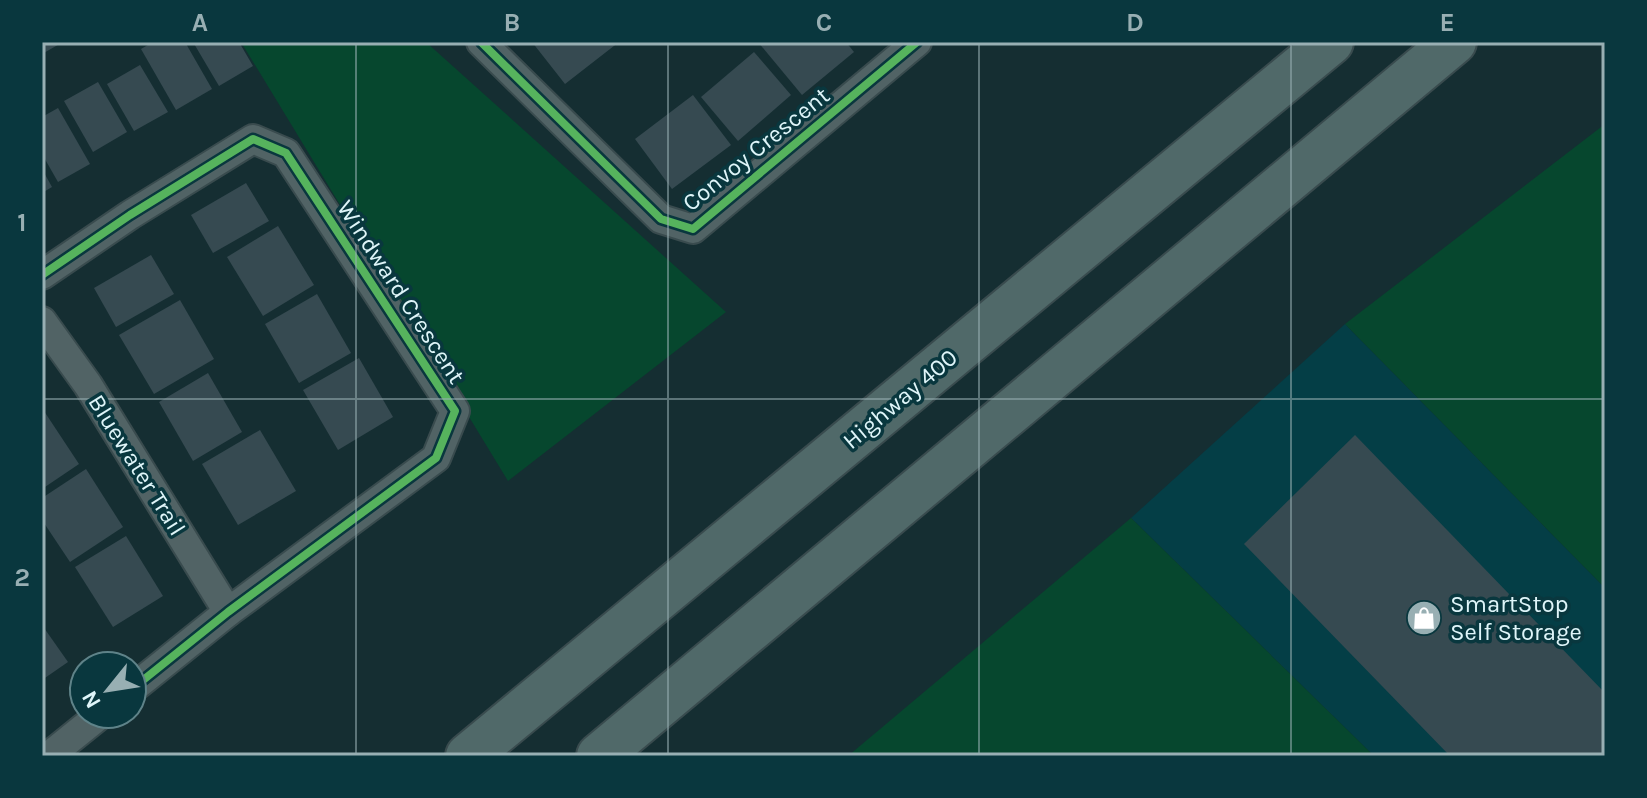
<svg xmlns="http://www.w3.org/2000/svg" width="1647" height="798" viewBox="0 0 1647 798" font-family="Karla,sans-serif">
<style>
.built{fill:#043e46}
.green{fill:#06472e}
.building{fill:#364a51}
.lines{fill:none;stroke-linecap:round;stroke-linejoin:round}
.street-casing{stroke:#394b4e;stroke-width:32}
.highway-casing{stroke:#394b4e;stroke-width:48}
.street{stroke:#516365;stroke-width:28}
.highway{stroke:#506969;stroke-width:44}
.cycleway-casing{stroke:#09373e;stroke-width:13}
.cycleway{stroke:#56b35d;stroke-width:8}
.grid{fill:none;stroke:#98afb3;stroke-width:2;stroke-opacity:0.55}
.labels{text-anchor:middle;dominant-baseline:central;stroke-width:7;stroke-linejoin:round;paint-order:stroke}
.street-label{font-size:24px;fill:#dff5f9;stroke:#09373e}
.poi-label{font-size:24px;fill:#dff5f9;stroke:#09373e;text-anchor:start}
.neatline{fill:none;stroke:#98afb3;stroke-width:3}
.grid-label{font-size:26px;text-anchor:middle;font-weight:bold;fill:#98afb3}
</style>
<rect width="100%" height="100%" fill="#152e32"/>
<polygon class="built" points="1345,324 1605,588 1605,756 1374,756 1131,518"/>
<g class="green">
<polygon points="241,42 426,42 726,312 508,481"/>
<polygon points="1605,124 1605,588 1345,324"/>
<polygon points="1131,518 1374,756 848,756"/>
</g>
<g class="building">
<polygon points="42,42 63,42 42,54"/>
<polygon points="153,42 185,42 212,89 176,110 141,49"/>
<polygon points="193,42 239,42 253,66 219,86"/>
<polygon points="532,42 619,42 565,84"/>
<polygon points="758,42 846,42 854,52 802,95"/>
<polygon points="754,52 791,95 738,141 701,97"/>
<polygon points="140,65 168,112 134,131 107,84"/>
<polygon points="98,82 127,132 93,152 64,101"/>
<polygon points="693,95 731,145 672,189 635,139"/>
<polygon points="58,108 90,164 58,182 42,154 42,117"/>
<polygon points="42,169 52,187 42,193"/>
<polygon points="246,183 269,221 213,253 191,215"/>
<polygon points="278,226 314,285 263,316 227,257"/>
<polygon points="151,255 174,294 116,327 94,288"/>
<polygon points="317,294 351,353 299,383 265,324"/>
<polygon points="180,300 214,359 154,394 119,335"/>
<polygon points="359,358 393,417 338,450 303,390"/>
<polygon points="208,373 242,432 193,461 159,402"/>
<polygon points="42,408 79,464 42,489"/>
<polygon points="260,430 296,491 238,525 202,464"/>
<polygon points="1355,435 1605,693 1605,756 1450,756 1244,544"/>
<polygon points="86,469 123,527 70,562 42,520 42,498"/>
<polygon points="126,536 163,596 113,627 75,567"/>
<polygon points="42,625 68,662 42,680"/>
</g>
<g class="lines">
<g class="street-casing">
<g id="street">
<polyline points="481,42 661,219 693,229 917,42"/>
<polyline points="42,275 130,215 253,139 286,153 455,411 436,458 228,612 132,689"/>
<polyline points="42,321 88,385 228,612"/>
<polyline points="49,756 101,714"/>
</g>
</g>
<g class="highway-casing">
<g id="highway">
<polyline points="468,756 1331,42"/>
<polyline points="599,756 1454,42"/>
</g>
</g>
<use href="#street" class="street"/>
<use href="#highway" class="highway"/>
<g class="cycleway-casing">
<g id="cycleway">
<polyline points="481,42 661,219 693,229 917,42"/>
<polyline points="42,275 130,215 253,139 286,153 455,411 436,458 228,612 132,689"/>
</g>
</g>
<use href="#cycleway" class="cycleway"/>
</g>
<path class="grid" d="M356,42V756M668,42V756M979,42V756M1291,42V756M42,399H1605"/>
<defs>
<g id="shop-disc" transform="scale(1.8)"><circle r="9.5" fill="#98afb3" stroke="#09373e"/><path d="M-5-2.5h2.3a2.7 3.5 0 0 1 5.4 0H5L5.5 6h-11ZM-1.5-2.5h3a1.5 2.3 0 0 0-3 0Z" fill="#fff"/></g>
</defs>
<g fill-rule="evenodd">
<use href="#shop-disc" x="1424" y="618"/>
</g>
<g class="labels">
<g class="street-label">
<text transform="translate(756 149) rotate(-39)">Convoy Crescent</text>
<text transform="translate(401 292) rotate(57)">Windward Crescent</text>
<text transform="translate(900 399) rotate(-40)">Highway 400</text>
<text transform="translate(137 465) rotate(58)">Bluewater Trail</text>
</g>
<g class="poi-label">
<text x="1450" y="604">SmartStop<tspan x="1450" dy="28">Self Storage</tspan></text>
</g>
</g>
<rect width="1647" height="798" fill="none" stroke="#09373e" stroke-width="88"/>
<g transform="translate(108 690) rotate(240)"><circle r="38" fill="#09373e" stroke="#5f8389" stroke-width="2"/>
<path d="M0-6L14 30L0 20L-14 30Z" fill="#98afb3"/>
<text y="-12" font-size="22" font-weight="bold" text-anchor="middle" fill="#dff5f9">N</text>
</g>
<rect x="44" y="44" width="1559" height="710" class="neatline"/>
<g class="grid-label">
<text x="200" y="31">A</text>
<text x="512" y="31">B</text>
<text x="824" y="31">C</text>
<text x="1135" y="31">D</text>
<text x="1447" y="31">E</text>
<text x="22" y="231">1</text>
<text x="22" y="586">2</text>
</g>
</svg>
